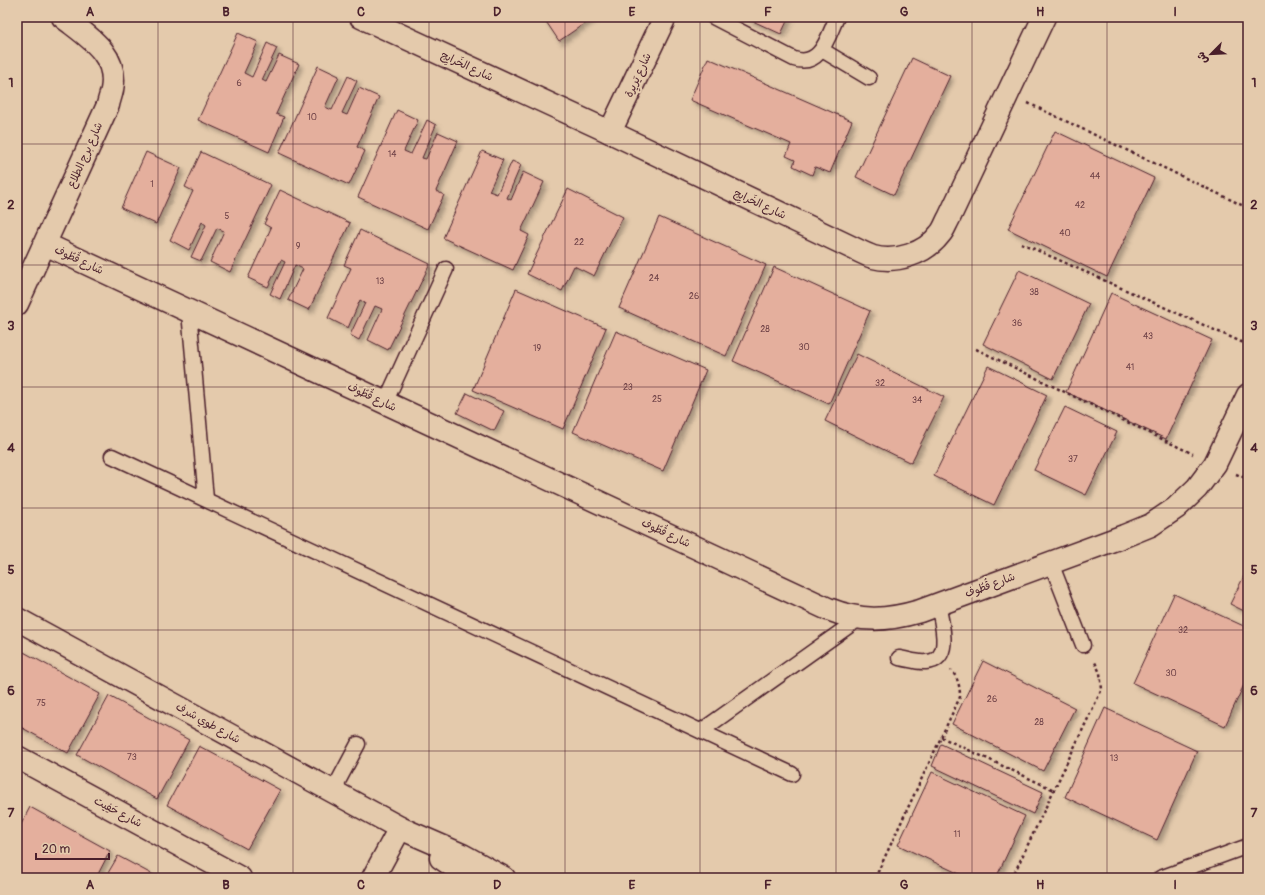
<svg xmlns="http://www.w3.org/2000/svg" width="1265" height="895" viewBox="0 0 1265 895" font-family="Pangolin,'Playpen Sans Arabic',sans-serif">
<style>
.building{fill:#e4af9d;stroke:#4a1f2b;filter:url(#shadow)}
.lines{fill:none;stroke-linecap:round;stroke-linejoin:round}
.lane-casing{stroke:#4a1f2b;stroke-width:17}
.street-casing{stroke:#4a1f2b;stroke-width:25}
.path{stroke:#4a1f2b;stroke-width:2.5;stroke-dasharray:3 3;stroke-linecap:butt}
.lane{stroke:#e4caac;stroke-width:14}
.street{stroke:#e4caac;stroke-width:22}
.grid{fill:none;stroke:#4a1f2b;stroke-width:1;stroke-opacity:0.55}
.labels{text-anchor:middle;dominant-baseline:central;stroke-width:4;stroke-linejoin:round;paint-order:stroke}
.number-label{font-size:9px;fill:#704348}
.street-label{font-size:11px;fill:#4a1f2b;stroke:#e4caac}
.neatline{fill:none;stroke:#4a1f2b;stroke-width:1.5}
.grid-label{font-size:13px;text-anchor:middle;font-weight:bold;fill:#4a1f2b}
</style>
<defs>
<filter id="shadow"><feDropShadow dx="3.5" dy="3.5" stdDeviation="2" flood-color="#0004"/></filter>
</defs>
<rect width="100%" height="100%" fill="#e4caac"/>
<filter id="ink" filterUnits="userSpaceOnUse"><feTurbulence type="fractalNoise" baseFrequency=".025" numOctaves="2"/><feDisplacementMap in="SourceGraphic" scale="8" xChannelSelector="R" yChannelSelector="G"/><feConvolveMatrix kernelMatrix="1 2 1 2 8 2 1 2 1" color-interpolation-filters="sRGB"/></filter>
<g filter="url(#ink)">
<g class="building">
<polygon points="543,17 594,17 559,41"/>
<polygon points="744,17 789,17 781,34"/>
<polygon points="238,33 258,42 244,73 252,77 267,43 277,48 262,80 266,82 279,55 299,64 276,114 284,117 269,152 198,120"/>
<polygon points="708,58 852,121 830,173 815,167 812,175 793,166 795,160 786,156 791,144 690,100"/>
<polygon points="912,58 950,76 894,195 856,177"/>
<polygon points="318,66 339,76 325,107 332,110 348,76 357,81 342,113 347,115 359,88 379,97 357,147 365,151 349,185 279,153"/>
<polygon points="397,110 418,120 404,151 411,154 427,120 436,125 422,158 426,159 438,132 458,141 436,191 444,195 428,229 358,197"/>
<polygon points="1055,131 1154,178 1107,277 1008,229"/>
<polygon points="482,151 503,160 489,191 497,194 512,161 521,165 507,198 511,200 523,172 544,182 521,231 529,235 513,270 443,238"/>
<polygon points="146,152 181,168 156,224 121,208"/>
<polygon points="201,152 271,185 230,272 210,262 224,231 217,228 201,261 191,257 206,225 202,222 189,250 170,240 193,191 185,187"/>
<polygon points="568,189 623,217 594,276 574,266 562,291 527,274"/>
<polygon points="280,190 350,223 309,310 288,300 303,269 295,265 280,299 270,294 285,262 281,260 268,287 248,278 271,228 264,224"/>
<polygon points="659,217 766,265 726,356 619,308"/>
<polygon points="360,230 430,264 388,350 368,340 382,309 375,306 359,340 350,335 365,303 360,300 348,328 328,318 351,268 344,265"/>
<polygon points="774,267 870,311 829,404 733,361"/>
<polygon points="1019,270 1089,304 1053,379 983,344"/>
<polygon points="516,289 606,328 563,429 473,390"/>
<polygon points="1111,293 1212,340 1166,439 1066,392"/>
<polygon points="616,331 706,370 663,471 573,432"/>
<polygon points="857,354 944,397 911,463 825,421"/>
<polygon points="988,366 1047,395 994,505 934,476"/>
<polygon points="467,393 504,411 494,431 457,413"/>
<polygon points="1065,407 1117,432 1086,495 1034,470"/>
<polygon points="1248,568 1248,613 1230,604"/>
<polygon points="1174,594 1248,628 1248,676 1225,726 1133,683"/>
<polygon points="20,650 100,694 68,753 17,725 17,655"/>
<polygon points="983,661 1075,708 1043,771 952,724"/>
<polygon points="109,696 189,740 157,799 77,755"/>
<polygon points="1105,708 1197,751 1157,840 1065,797"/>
<polygon points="941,744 1043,792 1033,814 932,766"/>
<polygon points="199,746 280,790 247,849 167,805"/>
<polygon points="932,772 1025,816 996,878 968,878 898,845"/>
<polygon points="30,807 110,851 96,878 17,877 17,832"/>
<polygon points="118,856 159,878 105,878"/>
</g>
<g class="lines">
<g class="lane-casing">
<g id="lane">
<path d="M713,17L794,59C821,68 828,36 837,17"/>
<polyline points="822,50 869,78"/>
<polyline points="189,312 206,499"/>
<polyline points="385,403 446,269"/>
<polyline points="112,456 792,774"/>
<polyline points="1051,563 1083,645"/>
<path d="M899,658C907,659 917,663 926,662C954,661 941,621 938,604"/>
<polyline points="701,731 860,618"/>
<polyline points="333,791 358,744"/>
<polyline points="1160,878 1248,846"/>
</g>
</g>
<g class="street-casing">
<g id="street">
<path d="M361,17L610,132L855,249C861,252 867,255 873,257C896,263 925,254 940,234C944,230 946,223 949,218L1044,17"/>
<polyline points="610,132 665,17"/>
<path d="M45,244L828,609C861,622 886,621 920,611L1124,536L1151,525L1176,508L1197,488L1215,464L1248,395"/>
<path d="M17,304L108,105C109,100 111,95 112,90C119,54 87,36 63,17"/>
<polyline points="17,619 400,828 462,855 504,878"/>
<polyline points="17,757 240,878"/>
<polyline points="441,858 470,878"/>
<polyline points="373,878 400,828"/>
</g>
</g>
<g class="path">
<polyline points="1028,103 1248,208"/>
<polyline points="1021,243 1248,345"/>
<polyline points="976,349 1193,454"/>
<polyline points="1236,474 1248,479"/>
<polyline points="941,737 1054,790"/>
<path d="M875,878L960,697C960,686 958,678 951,670"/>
<polyline points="1012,878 1102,689 1100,673 1094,660"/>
</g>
<use href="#lane" class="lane"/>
<use href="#street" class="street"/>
</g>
</g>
<path class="grid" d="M158,17V878M293,17V878M429,17V878M565,17V878M700,17V878M836,17V878M972,17V878M1107,17V878M17,144H1248M17,265H1248M17,387H1248M17,508H1248M17,630H1248M17,751H1248"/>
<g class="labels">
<g class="number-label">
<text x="239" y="83">6</text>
<text x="312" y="117">10</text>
<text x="392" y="154">14</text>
<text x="1095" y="176">44</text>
<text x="152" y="184">1</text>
<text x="1080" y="205">42</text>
<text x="227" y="216">5</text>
<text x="1065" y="233">40</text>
<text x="579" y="242">22</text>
<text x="298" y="246">9</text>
<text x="654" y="278">24</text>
<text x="380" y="281">13</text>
<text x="1034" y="292">38</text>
<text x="694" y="296">26</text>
<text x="1017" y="323">36</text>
<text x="765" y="329">28</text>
<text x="1148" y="336">43</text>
<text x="804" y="347">30</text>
<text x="537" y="348">19</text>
<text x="1130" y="367">41</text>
<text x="880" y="383">32</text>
<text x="628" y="387">23</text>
<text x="657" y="399">25</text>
<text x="917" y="400">34</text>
<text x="1073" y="459">37</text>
<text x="1183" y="630">32</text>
<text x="1171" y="673">30</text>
<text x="992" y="699">26</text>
<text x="41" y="703">75</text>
<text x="1039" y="722">28</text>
<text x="132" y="757">73</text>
<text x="1114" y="758">13</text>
<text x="957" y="834">11</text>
</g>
<g class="street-label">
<text transform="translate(467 66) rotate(25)">شارع الخَرايِج</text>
<text transform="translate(638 75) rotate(-65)">شارع يَريِرة</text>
<text transform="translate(85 155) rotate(-66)">شارع برج الطلاع</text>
<text transform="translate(760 204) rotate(25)">شارع الخَرايِج</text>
<text transform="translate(79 260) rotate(25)">شارع قُطُوف</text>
<text transform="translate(372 397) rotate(25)">شارع قُطُوف</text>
<text transform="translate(666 533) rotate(25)">شارع قُطُوف</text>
<text transform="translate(990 585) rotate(-20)">شارع قُطُوف</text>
<text transform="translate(208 723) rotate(29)">شارع طوي شرف</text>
<text transform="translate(118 812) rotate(28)">شارع حَفِيت</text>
</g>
</g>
<rect width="1265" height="895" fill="none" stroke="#e4caac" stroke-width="44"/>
<g transform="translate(1211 54) rotate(246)" stroke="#e4caac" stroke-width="3" paint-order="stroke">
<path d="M0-3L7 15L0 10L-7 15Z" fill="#4a1f2b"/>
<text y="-6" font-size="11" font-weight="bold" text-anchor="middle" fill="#4a1f2b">ش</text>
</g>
<path d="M36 853v6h73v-6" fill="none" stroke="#4a1f2b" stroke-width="2"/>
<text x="42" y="853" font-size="12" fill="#4a1f2b" stroke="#e4caac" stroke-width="3" paint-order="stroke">20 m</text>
<rect x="22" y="22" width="1221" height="851" class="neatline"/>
<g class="grid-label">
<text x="90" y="16">A</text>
<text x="226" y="16">B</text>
<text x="361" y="16">C</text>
<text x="497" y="16">D</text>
<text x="632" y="16">E</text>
<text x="768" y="16">F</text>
<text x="904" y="16">G</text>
<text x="1040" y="16">H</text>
<text x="1175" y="16">I</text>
<text x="11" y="87">1</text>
<text x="1254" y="87">1</text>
<text x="11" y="209">2</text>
<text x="1254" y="209">2</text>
<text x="11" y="330">3</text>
<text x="1254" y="330">3</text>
<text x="11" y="452">4</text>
<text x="1254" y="452">4</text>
<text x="11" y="574">5</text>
<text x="1254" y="574">5</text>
<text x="11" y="695">6</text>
<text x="1254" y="695">6</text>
<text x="11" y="817">7</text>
<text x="1254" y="817">7</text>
<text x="90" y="889">A</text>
<text x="226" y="889">B</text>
<text x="361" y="889">C</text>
<text x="497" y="889">D</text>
<text x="632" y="889">E</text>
<text x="768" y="889">F</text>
<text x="904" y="889">G</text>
<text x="1040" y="889">H</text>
<text x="1175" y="889">I</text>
</g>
</svg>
